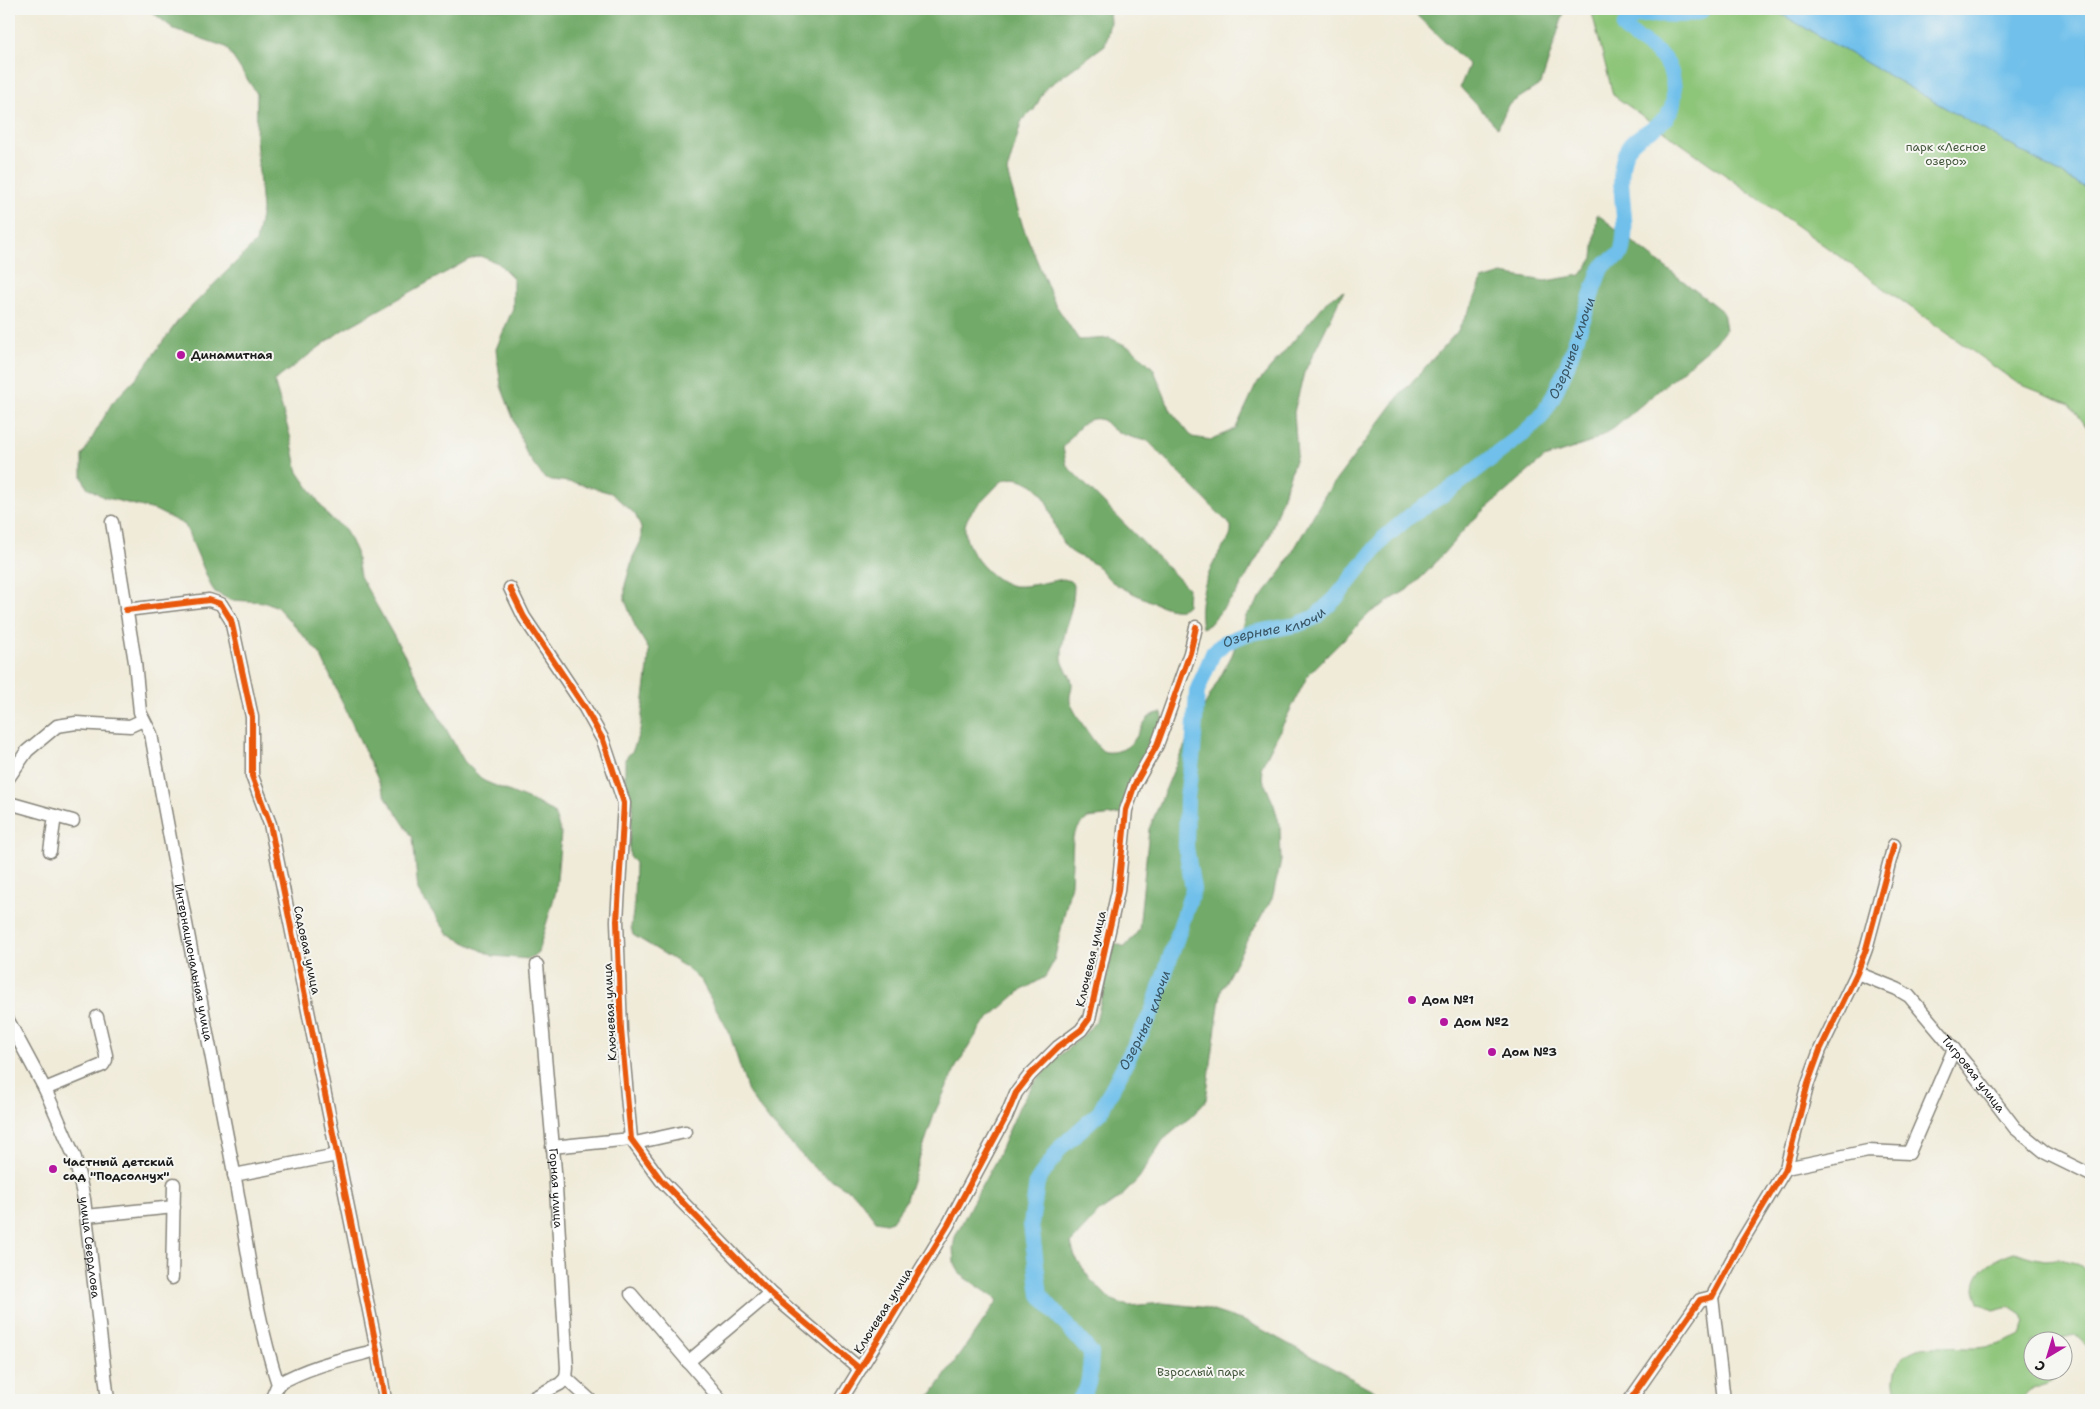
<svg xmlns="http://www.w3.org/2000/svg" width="2100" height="1409" viewBox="0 0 2100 1409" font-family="'Shantell Sans',sans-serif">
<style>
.green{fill:#8dc579;stroke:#54704a}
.forest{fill:#72aa69;stroke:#476342}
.water{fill:#70c0eb;stroke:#466e84}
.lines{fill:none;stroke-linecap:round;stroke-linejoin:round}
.river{stroke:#70c0eb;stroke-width:16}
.minor-casing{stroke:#86847a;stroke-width:15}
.minor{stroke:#fff;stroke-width:12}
.cycleway-casing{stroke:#f6f6f2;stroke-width:9}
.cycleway{stroke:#e8590c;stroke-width:6}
.poi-dot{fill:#b5179e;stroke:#f6f6f2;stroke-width:2}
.labels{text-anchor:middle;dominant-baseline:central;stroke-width:4;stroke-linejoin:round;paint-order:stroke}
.park-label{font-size:12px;fill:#44573d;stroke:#f6f6f2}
.poi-label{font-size:12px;font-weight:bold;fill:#1c1c1c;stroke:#f6f6f2;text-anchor:start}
.street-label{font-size:12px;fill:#1c1c1c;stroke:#f6f6f2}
.water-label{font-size:14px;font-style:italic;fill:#395564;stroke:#f6f6f2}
</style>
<rect width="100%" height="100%" fill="#f6f6f2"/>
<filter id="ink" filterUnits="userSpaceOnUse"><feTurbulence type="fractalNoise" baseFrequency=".02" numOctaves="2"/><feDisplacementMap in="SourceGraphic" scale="10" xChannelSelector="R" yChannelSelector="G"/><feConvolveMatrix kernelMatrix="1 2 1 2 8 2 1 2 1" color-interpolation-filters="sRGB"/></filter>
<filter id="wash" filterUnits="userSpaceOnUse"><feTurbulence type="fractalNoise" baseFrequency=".0096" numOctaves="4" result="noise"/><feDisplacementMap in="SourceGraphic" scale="20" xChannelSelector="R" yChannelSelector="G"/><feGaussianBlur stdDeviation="1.12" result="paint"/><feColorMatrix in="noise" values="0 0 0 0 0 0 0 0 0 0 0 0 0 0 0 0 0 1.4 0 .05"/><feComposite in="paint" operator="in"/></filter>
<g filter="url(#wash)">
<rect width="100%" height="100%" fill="#f0ebd9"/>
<g class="green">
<polygon points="1591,9 2091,9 2091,433 2070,404 2017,383 1613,95"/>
<path d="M2014,1252L2030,1257L2045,1260L2058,1259L2076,1263L2091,1273V1366L2087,1346L2074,1334L2061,1338L2058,1341L2032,1342V1372H2058C2049,1393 2032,1379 2022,1400H1907C1899,1396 1894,1388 1895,1379C1899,1336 1943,1349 1973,1348C1990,1348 2006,1343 2021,1335L2026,1321L2022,1314L2010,1306L1994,1310L1979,1303C1978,1298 1975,1292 1975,1288C1976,1267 1997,1258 2014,1252Z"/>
</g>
<g class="forest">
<path d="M148,9H1109L1110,22L1105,45L1045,89L1034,110L1022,120L1007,172L1023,227L1055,304L1079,340L1110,338L1133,349L1153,368L1171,411L1192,437L1212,440L1236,428L1256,385L1329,299L1344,291L1304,373L1294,412L1297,454L1269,537L1238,591L1209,625L1202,628C1197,600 1206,574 1221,550C1227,541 1232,538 1231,526L1148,441C1137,439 1125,436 1114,430C1110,428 1107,422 1102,420C1086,413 1072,436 1063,448L1067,466L1188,588L1187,605C1183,609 1180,610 1173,609C1163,608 1120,588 1111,581C1106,577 1103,571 1098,567C1089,559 1074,556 1066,547C1048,526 1054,489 1022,480C1018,478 1012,478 1007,479C999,481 993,491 987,496C979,505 970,511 966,522C958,545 993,584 1015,586C1030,587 1049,581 1064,579L1070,581L1074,585C1075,609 1061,633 1062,657C1062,666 1070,673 1072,682C1073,688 1069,694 1070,701C1071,708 1097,748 1103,751C1108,753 1114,752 1118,751C1144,744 1138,712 1162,713L1163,718L1122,814L1088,818L1080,825L1073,837L1071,884L1054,961L1045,977L1019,992L983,1024L956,1067L935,1112L905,1202L892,1221L886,1223L876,1221L856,1195L815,1169L771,1123L756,1104L748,1092L729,1032L701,981L684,966L633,935L631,927L634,905L635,863L630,857L629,846L633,804L625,778V759L633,750L640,730L648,667L649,650L635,626L625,600V585L633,557L641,541V528L635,514L611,493L576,483L545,479L527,455L501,386L496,349L513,308V278L498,263L480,256L468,260L341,331L274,381L291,439L298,472L329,517L345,529L356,552L360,576L464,761L484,781L537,803L554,813L561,833L556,891L538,952L529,959L493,956L448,934L418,891L413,838L386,797L320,654L277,607L266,602L230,600L215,592L211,586L185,525L155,510L103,497L87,487L82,477V456L112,403L138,376L180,318L256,242L262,210L256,139L257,94L226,47L174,29Z"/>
<polygon points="1410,9 1565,9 1541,84 1508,105 1498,128 1460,87 1469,65"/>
<polygon points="1597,214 1723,312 1726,329 1715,343 1613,429 1589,443 1544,458 1471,522 1426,573 1410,588 1371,612 1308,675 1261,768 1264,782 1274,805 1280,826 1281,861 1272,899 1246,942 1221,991 1206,1100 1193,1115 1163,1140 1139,1178 1121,1197 1099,1212 1071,1243 1075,1257 1090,1279 1110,1299 1128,1306 1163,1303 1201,1307 1250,1323 1391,1400 921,1400 932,1394 998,1300 960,1274 954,1262 953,1249 955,1237 971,1205 996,1160 1019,1107 1034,1083 1055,1059 1082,1037 1096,1021 1115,943 1125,947 1139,930 1149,829 1177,762 1202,710 1232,655 1246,616 1281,572 1325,495 1399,396 1457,332 1473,303 1482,280 1502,274 1545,281 1581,275 1593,258"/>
</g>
<polygon class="water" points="1772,9 2091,9 2091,191"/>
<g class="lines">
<path class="river" id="s1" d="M1079,1400C1091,1387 1090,1370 1091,1353L1040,1295L1031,1225L1037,1182L1061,1147L1100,1112L1152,1012L1193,889L1186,847L1187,798L1193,751L1197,691L1213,653L1224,643L1246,634L1296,625L1314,618L1335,599L1384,538L1410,516L1454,487L1524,433L1541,417L1552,399L1567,366L1599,273L1606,263L1620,255C1632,227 1615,189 1624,157C1632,127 1673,133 1674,95C1674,86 1672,73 1668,65C1659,49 1637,41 1624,28C1632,2 1683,24 1704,9"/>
</g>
</g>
<g filter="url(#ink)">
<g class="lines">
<g class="minor-casing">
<g id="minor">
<path id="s2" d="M112,522L135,662L140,712L151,734C177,881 206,1027 234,1173C247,1243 255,1315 278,1384L271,1400"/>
<polyline points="510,588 524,617 585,708 603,740 624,803 617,921 621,1030 631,1139 661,1180 770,1293 860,1369"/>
<polyline points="126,610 209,600 221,604 231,620 252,717 252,776 270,824 377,1350 385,1400"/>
<polyline points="9,777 27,751 57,726 76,723 130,726 143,720"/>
<polyline points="9,803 55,816 50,851"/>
<polyline points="55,816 73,821"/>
<path id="s3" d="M537,965L555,1171L567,1368L566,1378"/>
<path id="s4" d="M1857,973L1897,989L1909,996L1967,1065L2015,1128L2046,1153L2091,1175"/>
<path id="s5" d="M9,1022L45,1089L75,1158L84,1199L108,1400"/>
<polyline points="45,1089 103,1065 106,1060 106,1055 97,1017"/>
<polyline points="635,1143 685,1132"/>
<polyline points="552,1147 631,1139"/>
<polyline points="1786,1168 1868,1151 1909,1153 1954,1049"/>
<polyline points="234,1175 337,1155"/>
<polyline points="86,1216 174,1207"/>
<polyline points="172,1278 174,1184"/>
<polyline points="631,1294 721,1400"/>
<polyline points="1712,1297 1724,1400"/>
<polyline points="688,1362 770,1293"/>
<polyline points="566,1378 590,1400"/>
<path d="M278,1384C309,1366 343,1359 377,1350"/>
<polyline points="529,1400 560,1384 566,1378"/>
<polyline points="841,1400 948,1225 1006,1117 1016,1093 1030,1075 1058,1047 1081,1030 1089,1019 1118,891 1126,810 1135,784 1157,745 1164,726 1190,653 1196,627"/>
<polyline points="1630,1400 1700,1300 1712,1297 1742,1241 1786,1168 1808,1083 1820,1050 1857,973 1866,949 1894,845"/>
</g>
</g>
<use href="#minor" class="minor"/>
<g class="cycleway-casing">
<g id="cycleway">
<polyline points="510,588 524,617 585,708 603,740 624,803 617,921 621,1030 631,1139 661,1180 770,1293 860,1369"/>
<polyline points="126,610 209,600 221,604 231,620 252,717 252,776 270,824 377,1350 385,1400"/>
<polyline points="841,1400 948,1225 1006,1117 1016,1093 1030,1075 1058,1047 1081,1030 1089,1019 1118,891 1126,810 1135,784 1157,745 1164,726 1190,653 1196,627"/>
<polyline points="1630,1400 1700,1300 1712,1297 1742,1241 1786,1168 1808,1083 1820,1050 1857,973 1866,949 1894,845"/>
</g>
</g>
<use href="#cycleway" class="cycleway"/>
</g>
</g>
<g class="poi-dot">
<circle cx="181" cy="355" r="5"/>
<circle cx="1412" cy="1000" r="5"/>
<circle cx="1444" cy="1022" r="5"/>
<circle cx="1492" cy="1052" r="5"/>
<circle cx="53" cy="1169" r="5"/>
</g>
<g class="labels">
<g class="park-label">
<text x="1946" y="147">парк «Лесное<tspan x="1946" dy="14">озеро»</tspan></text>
<text x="1201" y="1372">Взрослый парк</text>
</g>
<g class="poi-label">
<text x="191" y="355">Динамитная</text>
<text x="1422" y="1000">Дом №1</text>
<text x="1454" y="1022">Дом №2</text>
<text x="1502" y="1052">Дом №3</text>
<text x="63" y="1162">Частный детский<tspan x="63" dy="14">сад "Подсолнух"</tspan></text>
</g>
<g class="street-label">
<text transform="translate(307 950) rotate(78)">Садовая улица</text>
<text transform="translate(1091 959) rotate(-77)">Ключевая улица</text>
<text stroke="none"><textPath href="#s2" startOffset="449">Интернациональная улица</textPath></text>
<text transform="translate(610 1012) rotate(-93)">Ключевая улица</text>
<text stroke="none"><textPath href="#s4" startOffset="158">Тигровая улица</textPath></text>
<text stroke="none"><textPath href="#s3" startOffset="224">Горная улица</textPath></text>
<text stroke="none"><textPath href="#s5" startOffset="242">улица Свердлова</textPath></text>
<text transform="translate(883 1311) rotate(-58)">Ключевая улица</text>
</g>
<g class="water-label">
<text stroke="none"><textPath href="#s1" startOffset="1308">Озерные ключи</textPath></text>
<text stroke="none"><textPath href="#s1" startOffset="886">Озерные ключи</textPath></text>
<text stroke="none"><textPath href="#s1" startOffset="438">Озерные ключи</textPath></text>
</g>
</g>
<rect width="2100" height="1409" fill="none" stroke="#f6f6f2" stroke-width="30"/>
<g transform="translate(2048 1356) rotate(218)"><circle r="24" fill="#f6f6f2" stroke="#9f9f9c"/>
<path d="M0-4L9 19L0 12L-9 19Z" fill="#b5179e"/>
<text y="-8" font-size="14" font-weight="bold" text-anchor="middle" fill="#1c1c1c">С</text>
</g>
</svg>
